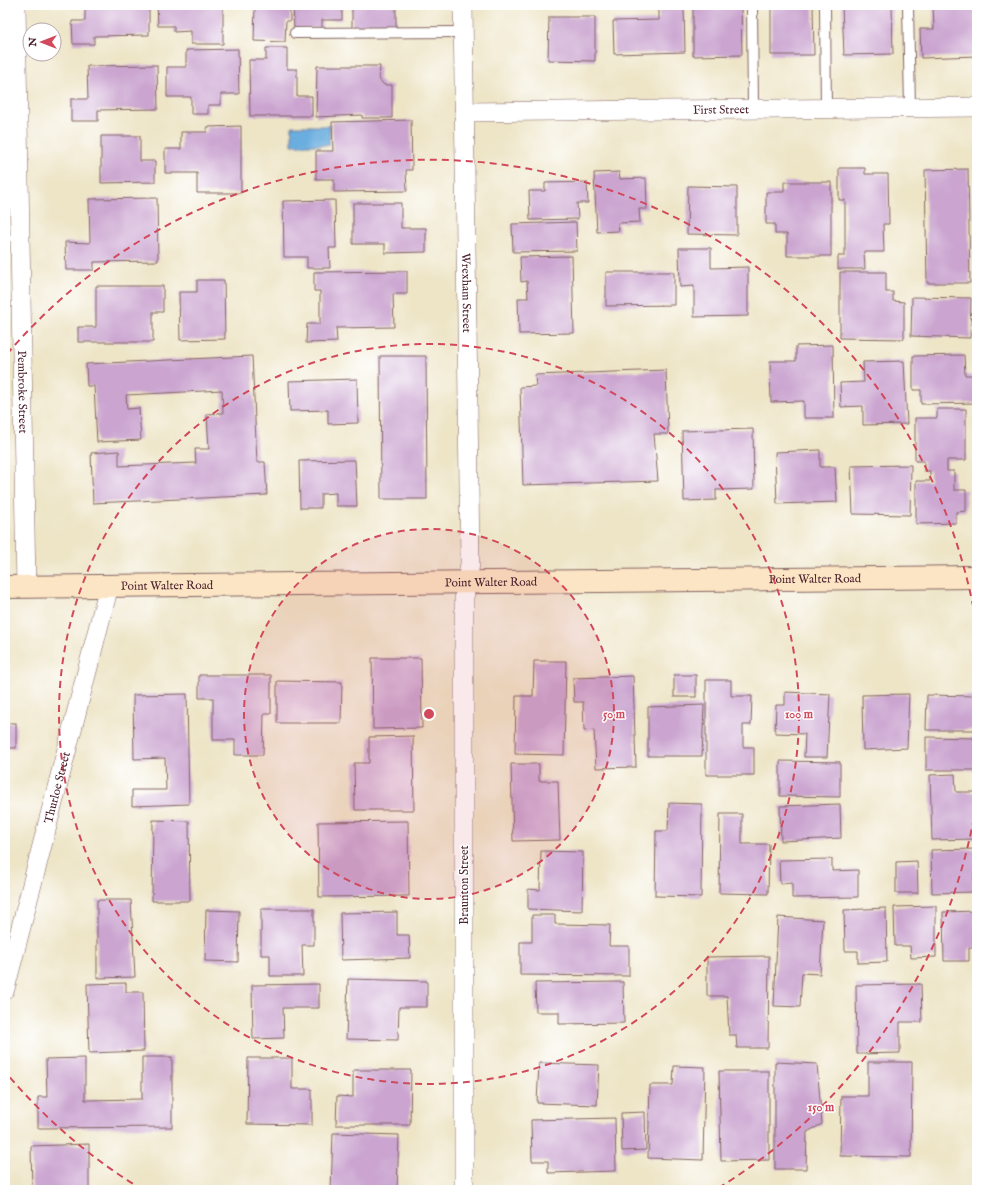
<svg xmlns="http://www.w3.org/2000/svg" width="982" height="1195" viewBox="0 0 982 1195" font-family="'IM FELL English',serif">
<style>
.water{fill:#6aaedf;stroke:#5a6685}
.building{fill:#cba5d0}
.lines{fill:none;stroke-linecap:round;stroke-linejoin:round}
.lane-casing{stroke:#836462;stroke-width:12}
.street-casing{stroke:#836462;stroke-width:20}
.secondary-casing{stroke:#836462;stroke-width:24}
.lane{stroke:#fff;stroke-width:10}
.street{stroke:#fff;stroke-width:19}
.secondary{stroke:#fce5c4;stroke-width:22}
.ring{fill:none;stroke:#d1495b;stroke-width:2;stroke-dasharray:7 5}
.labels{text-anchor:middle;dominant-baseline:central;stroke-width:3;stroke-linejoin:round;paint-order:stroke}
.street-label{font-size:12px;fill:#4a1f2b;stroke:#fff}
.centre{fill:#d1495b;stroke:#fff;stroke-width:2}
.ring-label{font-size:12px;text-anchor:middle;font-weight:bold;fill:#d1495b;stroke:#fff;stroke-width:3;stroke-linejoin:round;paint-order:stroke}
</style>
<rect width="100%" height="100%" fill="#fff"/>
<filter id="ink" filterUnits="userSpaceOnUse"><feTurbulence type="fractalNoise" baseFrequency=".025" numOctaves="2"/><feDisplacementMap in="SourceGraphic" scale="8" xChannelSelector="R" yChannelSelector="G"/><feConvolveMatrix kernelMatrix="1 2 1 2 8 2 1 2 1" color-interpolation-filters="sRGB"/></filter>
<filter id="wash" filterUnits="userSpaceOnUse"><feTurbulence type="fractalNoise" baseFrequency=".012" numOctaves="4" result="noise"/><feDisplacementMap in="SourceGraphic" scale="16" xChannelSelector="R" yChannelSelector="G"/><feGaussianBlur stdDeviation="0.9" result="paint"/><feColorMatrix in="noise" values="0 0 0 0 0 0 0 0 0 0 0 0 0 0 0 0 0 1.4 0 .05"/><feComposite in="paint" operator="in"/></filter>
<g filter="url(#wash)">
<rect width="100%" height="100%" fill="#eee5c7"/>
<polygon class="water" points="292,126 330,126 329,145 292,145"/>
<g id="blocks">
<g class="building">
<polygon points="85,5 149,5 149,35 94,36 94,44 73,44 72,21 85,21"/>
<polygon points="157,5 223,5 223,44 191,44 191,31 174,32 174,26 158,26"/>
<polygon points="255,5 290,5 290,21 286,21 285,42 254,41"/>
<polygon points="293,5 342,5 342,20 322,20 322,28 294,28"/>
<rect x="352" y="5" width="44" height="23"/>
<polygon points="693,5 741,5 742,55 693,56"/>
<polygon points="771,5 813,5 814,55 771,55"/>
<polygon points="842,5 892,5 893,54 844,55"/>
<polygon points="933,5 977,5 977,56 921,58 920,29 934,29"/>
<polygon points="684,7 685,52 614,54 613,21 659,20 659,8"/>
<polygon points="549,17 595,17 595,61 548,60"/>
<polygon points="266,48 287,48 287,69 297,69 297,96 312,96 312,116 250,116 249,60 266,60"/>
<polygon points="238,49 239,94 221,94 221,105 208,105 208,114 191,114 191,97 167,97 167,67 186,67 186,50"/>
<polygon points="157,65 158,109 98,110 98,121 71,121 71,99 88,99 87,66"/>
<polygon points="317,66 380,66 379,79 384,85 392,85 392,118 362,118 362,115 316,117"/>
<polygon points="411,120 412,170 406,170 407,191 334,192 334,179 316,179 316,151 333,151 332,122"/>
<polygon points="241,126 241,193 197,193 197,173 165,173 165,149 181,149 181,132 207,132 207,127"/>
<polygon points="101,136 140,136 140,161 155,161 155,182 101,183"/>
<polygon points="839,168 865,168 865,174 888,174 889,224 883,224 884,252 864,252 865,269 838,269 838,256 845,256 845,200 839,200"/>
<polygon points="968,169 970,283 927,283 925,170"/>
<polygon points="619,172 620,179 646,178 647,209 639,209 640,222 618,223 619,231 597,232 594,173"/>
<polygon points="587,182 588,203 577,203 578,219 530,220 529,191 545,191 545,183"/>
<polygon points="784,182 831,182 831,256 787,256 787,234 775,234 775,224 766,224 766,192 784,192"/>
<polygon points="688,186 737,187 737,235 687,234"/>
<polygon points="157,198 158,261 94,262 94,270 66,270 65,242 90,243 89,199"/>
<polygon points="335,200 336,248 329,248 330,268 307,268 307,257 284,257 283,201"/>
<polygon points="353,203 401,203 401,228 426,228 426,252 385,253 385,244 353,244"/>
<polygon points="576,222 577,251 513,252 512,224"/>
<polygon points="679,248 711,248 711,268 748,267 748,316 694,317 694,286 680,287"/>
<polygon points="572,256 574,333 519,334 518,298 528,298 527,281 521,282 520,257"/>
<polygon points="407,271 407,294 393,294 394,327 336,328 337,342 306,343 307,324 320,324 320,291 314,291 314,272"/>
<polygon points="606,272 674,272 674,305 606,306"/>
<polygon points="840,272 886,272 886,292 893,292 893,301 904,302 904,339 840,338"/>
<polygon points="197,280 224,280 225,339 180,340 179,292 197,292"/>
<polygon points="96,286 163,286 163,312 153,312 153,342 78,342 78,327 96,327"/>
<polygon points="912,297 971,298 970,338 911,336"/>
<polygon points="833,345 834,418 804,418 804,401 771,402 770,361 796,361 796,346"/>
<polygon points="964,355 965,375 976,375 977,403 921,404 921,390 913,390 913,356"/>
<polygon points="252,356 257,462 265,462 267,495 93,503 91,453 119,451 119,466 196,463 195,449 209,449 207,414 223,413 222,390 126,395 127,409 139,408 141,440 97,442 94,386 87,386 86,364"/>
<polygon points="380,356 426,356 427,499 381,499"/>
<polygon points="904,361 907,424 863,425 863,406 841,407 840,383 864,382 863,362"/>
<polygon points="666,370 668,434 654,434 658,481 523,485 520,387 536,386 535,375"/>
<polygon points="357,379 358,423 328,424 328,410 290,411 289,381"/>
<polygon points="937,409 966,409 966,460 947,460 947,471 954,471 954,490 966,490 966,511 956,512 956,523 916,524 916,481 930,481 930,471 924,471 924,461 915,461 915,418 937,418"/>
<polygon points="753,429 754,489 716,490 716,500 684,501 682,431"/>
<polygon points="820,450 820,467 835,467 837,502 777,504 775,452"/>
<polygon points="355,460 357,506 336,506 336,493 321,494 321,508 300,508 299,461"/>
<polygon points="911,465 910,515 853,514 851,466"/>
<polygon points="372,658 421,658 422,728 373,729"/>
<polygon points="534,661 566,661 564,755 515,754 516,696 533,696"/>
<polygon points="199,675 271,675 271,714 264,714 263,755 235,755 235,740 213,740 213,698 199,698"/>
<rect x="674" y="675" width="22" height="22"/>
<polygon points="633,676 636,767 596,768 594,730 584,731 583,702 574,702 573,678"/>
<polygon points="706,680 731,680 731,696 752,696 751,725 743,725 743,747 754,747 754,775 706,775"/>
<polygon points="277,681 342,682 341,723 277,723"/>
<polygon points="785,692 830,694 827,757 804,757 805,734 775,733 776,705 785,705"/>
<polygon points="187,694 189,804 132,806 132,790 166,790 165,758 134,759 133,695"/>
<polygon points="909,694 907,748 863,750 862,695"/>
<polygon points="927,695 977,696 977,730 926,730"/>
<polygon points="704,705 702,756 648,756 648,707"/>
<rect x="5" y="723" width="11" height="25"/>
<polygon points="413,736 414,810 355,810 354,763 369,763 369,737"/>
<polygon points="926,737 977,738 977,770 926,770"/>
<polygon points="780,761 840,762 840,797 780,796"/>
<polygon points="511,764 539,764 539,781 558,781 560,840 513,841"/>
<polygon points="955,774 956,792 977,792 977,839 932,840 930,775"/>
<polygon points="669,803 702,804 701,897 655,896 656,831 668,831"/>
<polygon points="840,804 841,838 781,841 780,806"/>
<polygon points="720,814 742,814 742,844 769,844 768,894 719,893"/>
<polygon points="153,820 189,821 190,901 152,901"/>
<polygon points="408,821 409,896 319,897 318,822"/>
<polygon points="977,849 977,875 974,875 974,892 932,893 931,850"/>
<polygon points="541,851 583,852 582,911 528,909 528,889 540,890"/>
<polygon points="832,859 832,871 858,870 858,897 792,898 792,883 780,884 779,860"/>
<polygon points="917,861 918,893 896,893 896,862"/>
<polygon points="97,900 131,900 135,977 97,978"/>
<polygon points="936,906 936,957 911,958 910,946 895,946 894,907"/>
<polygon points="886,908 887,962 858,963 858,951 845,951 844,910"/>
<polygon points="261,909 314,909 314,945 302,945 303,976 270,976 270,955 261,955"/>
<polygon points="206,910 239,911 238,962 205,961"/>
<polygon points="977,911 977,948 969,948 969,961 944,961 943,912"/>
<polygon points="397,912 397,935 409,935 410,958 341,960 340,913"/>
<polygon points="532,915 555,915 555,924 610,925 609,946 629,946 629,976 520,975 520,942 532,942"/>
<polygon points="778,917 823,920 820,974 802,973 800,1007 774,1006"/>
<polygon points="769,956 768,1048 737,1048 736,1035 729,1035 727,996 707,996 707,957"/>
<polygon points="348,979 427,981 427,1007 399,1007 398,1040 346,1039"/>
<polygon points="623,982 624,1023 559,1024 559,1012 536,1012 535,983"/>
<polygon points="126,983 126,992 143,992 144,1051 89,1053 87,984"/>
<polygon points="319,984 319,1008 283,1008 284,1038 253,1039 252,985"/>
<polygon points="921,984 922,1022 900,1022 900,1053 857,1054 856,985"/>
<polygon points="142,1057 172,1057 172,1127 38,1128 38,1097 47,1097 46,1059 85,1058 85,1100 142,1099"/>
<polygon points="248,1058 292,1058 292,1089 312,1089 312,1125 247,1124"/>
<polygon points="775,1062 817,1064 822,1124 807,1132 806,1169 775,1169"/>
<polygon points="868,1062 912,1062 911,1157 840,1156 841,1096 868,1096"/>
<polygon points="539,1063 599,1065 597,1105 537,1103"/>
<polygon points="674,1066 705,1067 703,1160 648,1158 650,1085 673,1085"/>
<polygon points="353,1070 411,1070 410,1125 336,1125 337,1096 353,1097"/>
<polygon points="719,1071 769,1071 769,1160 721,1161"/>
<polygon points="645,1112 646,1150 622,1151 621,1113"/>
<polygon points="615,1118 616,1171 548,1173 548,1161 532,1161 531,1120"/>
<polygon points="333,1133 399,1135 397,1190 331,1190"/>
<polygon points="89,1144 89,1190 32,1190 31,1146"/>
</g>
</g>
</g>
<g filter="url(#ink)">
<use href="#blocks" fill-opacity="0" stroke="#836462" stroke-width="1"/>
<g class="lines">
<g class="lane-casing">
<g id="lane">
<polyline points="752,5 753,109"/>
<polyline points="825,5 826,109"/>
<polyline points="908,5 910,108"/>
<polyline points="295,33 463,32"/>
</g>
</g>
<g class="street-casing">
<g id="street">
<path id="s1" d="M16,5L26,587"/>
<path id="s2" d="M463,5L470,564L464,598V1190"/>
<path id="s3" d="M464,112L977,107"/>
<path id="s4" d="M5,989L109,586"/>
</g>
</g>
<g class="secondary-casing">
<g id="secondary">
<path id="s5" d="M5,587L977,577"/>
</g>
</g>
<use href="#lane" class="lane"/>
<use href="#street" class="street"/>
<use href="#secondary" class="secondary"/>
</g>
</g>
<circle cx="429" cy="714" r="185" fill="#d1495b" fill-opacity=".12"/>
<g class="ring">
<circle cx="429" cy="714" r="185"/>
<circle cx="429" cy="714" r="370"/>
<path d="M976 806A555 555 0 0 1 715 1190M143 1190A555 555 0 0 1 7 1074M7 354A555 555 0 0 1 976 622"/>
</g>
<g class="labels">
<g class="street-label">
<text stroke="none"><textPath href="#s3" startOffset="257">First Street</textPath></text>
<text stroke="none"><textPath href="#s2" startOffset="288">Wrexham Street</textPath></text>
<text stroke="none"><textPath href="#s1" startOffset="387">Pembroke Street</textPath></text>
<text stroke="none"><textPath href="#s5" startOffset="810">Point Walter Road</textPath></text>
<text stroke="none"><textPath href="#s5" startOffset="486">Point Walter Road</textPath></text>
<text stroke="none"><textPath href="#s5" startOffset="162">Point Walter Road</textPath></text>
<text stroke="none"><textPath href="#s4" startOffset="208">Thurloe Street</textPath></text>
<text transform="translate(464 885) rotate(-90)">Braunton Street</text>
</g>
</g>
<circle cx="429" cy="714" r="6" class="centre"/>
<g class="ring-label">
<text x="614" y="718">50 m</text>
<text x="799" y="718">100 m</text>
<text x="821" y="1111">150 m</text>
</g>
<rect width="982" height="1195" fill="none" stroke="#fff" stroke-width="20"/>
<g transform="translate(42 42) rotate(270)"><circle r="19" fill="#ffffff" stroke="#b7a5aa"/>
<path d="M0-3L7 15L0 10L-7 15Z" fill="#d1495b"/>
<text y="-6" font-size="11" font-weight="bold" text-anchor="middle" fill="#4a1f2b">N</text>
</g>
</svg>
